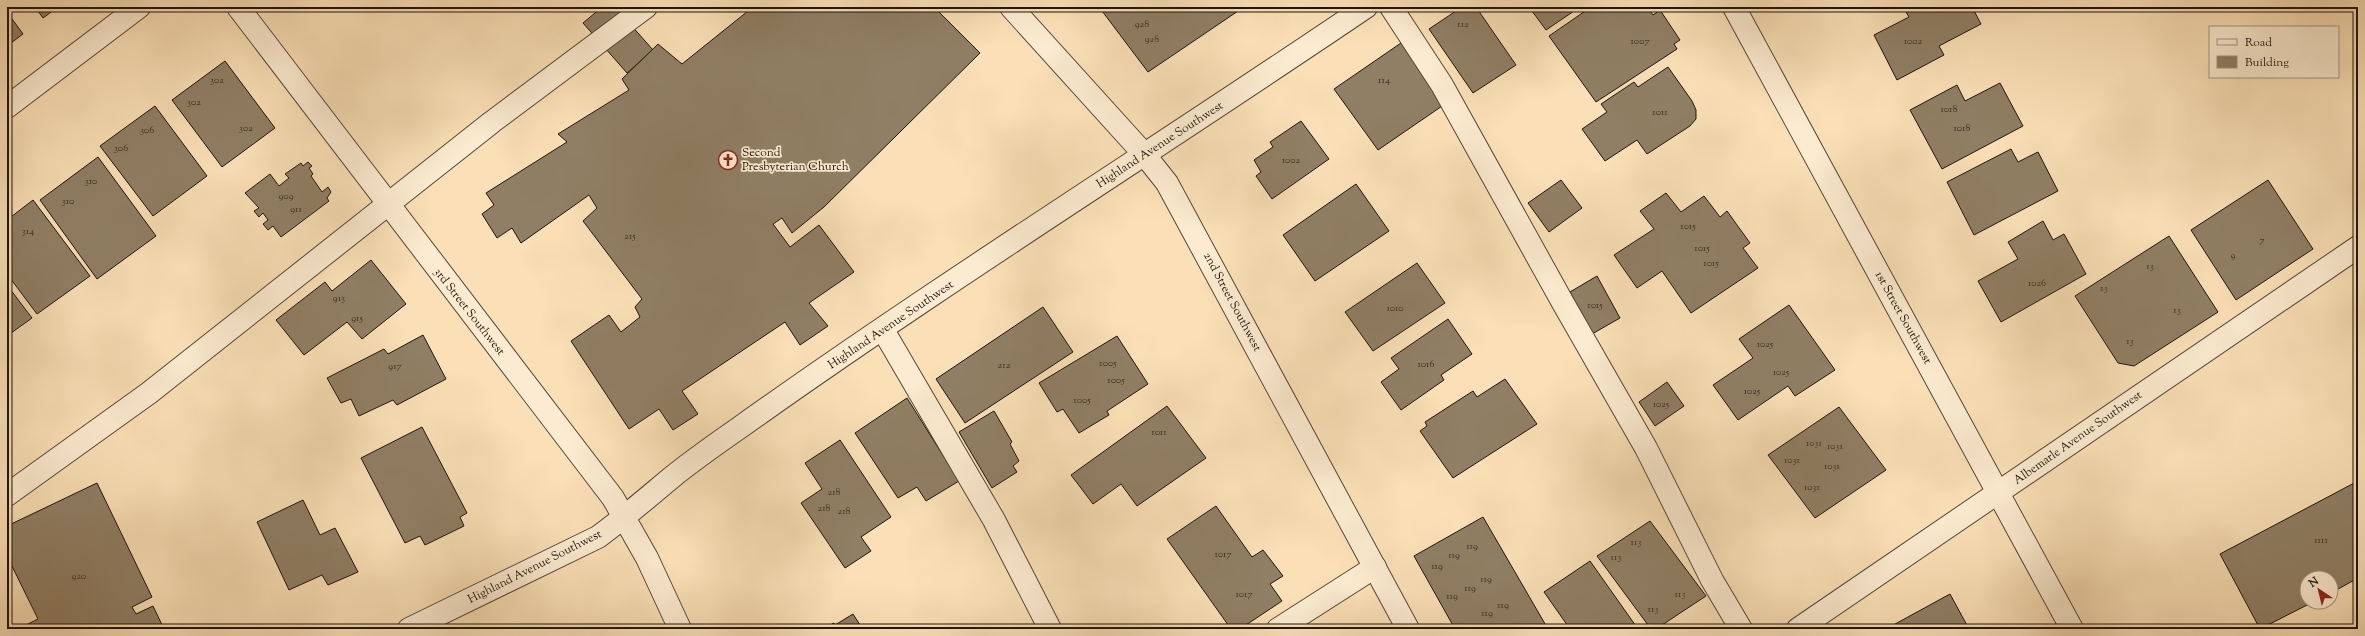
<svg xmlns="http://www.w3.org/2000/svg" width="2365" height="636" viewBox="0 0 2365 636" font-family="'Sorts Mill Goudy',serif">
<style>
.building{fill:#907f65;stroke:#1d150c}
.lines{fill:none;stroke-linecap:round;stroke-linejoin:round}
.minor-casing{stroke:#544837;stroke-width:24}
.minor{stroke:#fcebd0;stroke-width:22}
.labels{text-anchor:middle;dominant-baseline:central;stroke-width:3.5;stroke-linejoin:round;paint-order:stroke}
.number-label{font-size:10px;fill:#3a3022}
.street-label{font-size:12px;fill:#1d150c;stroke:#fcebd0}
.poi-label{font-size:12px;fill:#1d150c;stroke:#fcebd0;text-anchor:start}
</style>
<rect width="100%" height="100%" fill="#fbe0b7"/>
<filter id="stains"><feTurbulence type="fractalNoise" baseFrequency=".005" numOctaves="4"/><feColorMatrix values="0 0 0 0 .2 0 0 0 0 .09 0 0 0 0 .02 0 0 0 .5 -.17"/></filter>
<radialGradient id="worn" r=".72"><stop offset=".6" stop-color="#630" stop-opacity="0"/><stop offset="1" stop-color="#630" stop-opacity=".3"/></radialGradient>
<g class="building">
<polygon points="35,7 58,7 43,18"/>
<polygon points="602,7 615,7 653,50 627,73 583,23"/>
<polygon points="753,7 934,7 980,53 824,207 792,233 782,218 773,224 790,247 819,225 854,272 809,303 828,326 800,345 785,322 682,391 698,414 673,430 659,409 629,429 571,341 609,315 621,332 640,317 635,307 642,299 583,221 597,208 589,195 521,243 512,228 497,238 482,214 494,205 486,193 567,142 558,134 629,90 622,79 658,44 682,64"/>
<polygon points="1099,7 1244,7 1148,72"/>
<polygon points="1462,7 1476,7 1516,65 1473,93 1429,29"/>
<polygon points="1529,7 1580,7 1546,30"/>
<polygon points="1591,7 1657,7 1651,12 1653,15 1660,10 1680,40 1674,44 1677,49 1596,102 1549,36"/>
<polygon points="1903,7 1972,7 1981,24 1939,46 1944,55 1897,80 1874,35 1909,17"/>
<polygon points="7,12 23,34 7,46"/>
<polygon points="1401,43 1445,104 1378,150 1334,89"/>
<polygon points="225,61 275,128 222,167 172,100"/>
<polygon points="1668,67 1692,101 1696,110 1696,119 1690,126 1647,154 1637,140 1605,161 1582,129 1607,112 1601,104 1634,82 1638,87"/>
<polygon points="2000,83 2023,126 1942,169 1910,110 1957,85 1965,101"/>
<polygon points="155,106 207,176 153,216 100,146"/>
<polygon points="1301,121 1329,159 1272,199 1256,176 1261,172 1254,160 1273,147 1270,142"/>
<polygon points="2011,149 2018,162 2038,152 2058,191 1974,235 1947,182"/>
<polygon points="98,157 156,236 97,279 40,200"/>
<polygon points="308,162 312,166 309,168 313,174 311,176 322,192 328,187 331,192 327,198 329,201 281,237 273,226 268,230 263,224 268,220 263,213 259,217 254,211 259,208 245,193 270,174 279,186 289,178 285,174 301,163 303,166"/>
<polygon points="1561,180 1582,208 1549,232 1528,203"/>
<polygon points="2268,180 2313,249 2236,300 2191,230"/>
<polygon points="1356,184 1389,231 1315,281 1283,235"/>
<polygon points="1666,193 1681,212 1704,196 1720,217 1727,211 1750,243 1743,248 1758,268 1691,313 1662,271 1637,288 1614,255 1654,229 1640,211"/>
<polygon points="33,200 90,276 37,314 7,274 7,220"/>
<polygon points="2043,221 2053,240 2064,234 2086,274 2001,322 1978,281 2018,259 2008,242"/>
<polygon points="2169,236 2218,312 2134,366 2118,363 2075,296"/>
<polygon points="371,260 406,304 362,339 347,322 304,355 276,320 325,282 332,291"/>
<polygon points="1417,263 1445,303 1373,351 1345,312"/>
<polygon points="1597,276 1620,318 1592,334 1570,292"/>
<polygon points="7,285 32,318 7,336"/>
<polygon points="1789,305 1835,370 1795,396 1788,386 1738,420 1713,385 1753,358 1739,339"/>
<polygon points="1043,307 1073,352 965,423 936,379"/>
<polygon points="1448,319 1472,354 1441,375 1444,380 1401,410 1381,382 1399,369 1391,358"/>
<polygon points="423,335 446,379 397,405 393,400 359,416 351,399 341,403 327,378 384,349 388,354"/>
<polygon points="1117,336 1148,384 1107,411 1109,415 1079,433 1063,409 1057,412 1039,383"/>
<polygon points="1505,379 1537,424 1453,478 1420,431 1427,426 1425,422 1473,391 1477,397"/>
<polygon points="1667,382 1684,406 1655,426 1639,402"/>
<polygon points="907,398 959,481 926,501 917,487 898,498 855,433"/>
<polygon points="1167,406 1206,458 1137,506 1121,484 1093,504 1071,475"/>
<polygon points="1839,407 1886,470 1815,518 1768,455"/>
<polygon points="994,411 1012,442 1010,444 1019,461 1013,466 1017,472 992,488 959,432"/>
<polygon points="422,427 467,513 460,517 464,526 425,545 420,536 405,543 361,458"/>
<polygon points="840,440 891,517 861,537 871,551 845,568 801,503 822,489 805,463"/>
<polygon points="2358,481 2358,578 2331,593 2331,578 2307,578 2307,602 2313,602 2260,629 2220,554"/>
<polygon points="97,483 152,597 132,607 136,614 153,606 164,629 18,629 38,619 7,556 7,526"/>
<polygon points="303,500 320,535 335,528 358,572 328,585 322,575 289,590 257,522"/>
<polygon points="1216,506 1252,557 1263,550 1283,576 1270,584 1282,601 1240,629 1231,629 1167,539"/>
<polygon points="1483,517 1548,629 1455,629 1414,556"/>
<polygon points="1650,521 1706,596 1656,629 1651,629 1597,556"/>
<polygon points="1590,561 1638,629 1570,629 1544,592"/>
<polygon points="1950,594 1969,629 1886,629"/>
<polygon points="853,614 862,628 866,626 868,629 823,629 834,623 835,625"/>
</g>
<g class="lines">
<g class="minor-casing">
<g id="minor">
<polyline points="238,7 613,498 647,558 680,629"/>
<polyline points="1011,7 1144,154 1167,183 1408,629"/>
<polyline points="1391,7 1442,85 1563,303 1646,448 1712,580 1741,629"/>
<polyline points="1734,7 2072,629"/>
<polyline points="7,107 139,7"/>
<polyline points="883,330 994,520 1050,629"/>
<polyline points="7,495 149,393 492,122 646,7"/>
<path d="M409,629L598,537C624,518 647,498 671,478C693,460 716,444 739,428C944,282 1158,148 1366,7"/>
<polyline points="1278,629 1375,567"/>
<polyline points="1798,629 2358,247"/>
</g>
</g>
<use href="#minor" class="minor"/>
</g>
<defs>
<g id="church-ring" transform="scale(1)"><circle r="9.5" fill="#fcebd0" stroke="#8f2418" stroke-width="1.5"/><path d="M-1.2-6h2.4v3.5h3.3v2.4h-3.3V6h-2.4V-.1h-3.3v-2.4h3.3Z" fill="#8f2418"/></g>
</defs>
<g fill-rule="evenodd">
<use href="#church-ring" x="728" y="160"/>
</g>
<g class="labels">
<g class="number-label">
<text x="1142" y="24">928</text>
<text x="1463" y="24">112</text>
<text x="1152" y="39">928</text>
<text x="1640" y="41">1007</text>
<text x="1913" y="41">1002</text>
<text x="217" y="80">302</text>
<text x="1384" y="80">114</text>
<text x="194" y="102">302</text>
<text x="1949" y="109">1018</text>
<text x="1660" y="112">1011</text>
<text x="246" y="128">302</text>
<text x="1962" y="128">1018</text>
<text x="147" y="130">306</text>
<text x="121" y="148">306</text>
<text x="1291" y="160">1002</text>
<text x="91" y="181">310</text>
<text x="286" y="196">909</text>
<text x="68" y="201">310</text>
<text x="296" y="209">911</text>
<text x="1688" y="226">1015</text>
<text x="28" y="231">314</text>
<text x="630" y="236">215</text>
<text x="2262" y="240">7</text>
<text x="1702" y="248">1015</text>
<text x="2233" y="255">9</text>
<text x="1711" y="263">1015</text>
<text x="2150" y="266">13</text>
<text x="2037" y="283">1026</text>
<text x="2104" y="288">13</text>
<text x="339" y="298">913</text>
<text x="1595" y="305">1015</text>
<text x="1395" y="308">1010</text>
<text x="2177" y="310">13</text>
<text x="357" y="318">915</text>
<text x="2130" y="341">13</text>
<text x="1765" y="344">1025</text>
<text x="1108" y="363">1005</text>
<text x="1426" y="364">1016</text>
<text x="1004" y="365">212</text>
<text x="395" y="366">917</text>
<text x="1781" y="372">1025</text>
<text x="1116" y="380">1005</text>
<text x="1752" y="391">1025</text>
<text x="1082" y="400">1005</text>
<text x="1661" y="404">1025</text>
<text x="1159" y="432">1011</text>
<text x="1814" y="443">1031</text>
<text x="1835" y="446">1031</text>
<text x="1792" y="460">1031</text>
<text x="1832" y="466">1031</text>
<text x="1812" y="487">1031</text>
<text x="834" y="492">218</text>
<text x="824" y="508">218</text>
<text x="844" y="511">218</text>
<text x="2321" y="540">1111</text>
<text x="1636" y="542">113</text>
<text x="1472" y="546">119</text>
<text x="1223" y="554">1017</text>
<text x="1454" y="555">119</text>
<text x="1616" y="557">113</text>
<text x="1437" y="566">119</text>
<text x="79" y="576">920</text>
<text x="1486" y="579">119</text>
<text x="1470" y="588">119</text>
<text x="1244" y="594">1017</text>
<text x="1680" y="594">113</text>
<text x="1452" y="596">119</text>
<text x="1503" y="605">119</text>
<text x="1653" y="609">113</text>
<text x="1487" y="613">119</text>
</g>
<g class="street-label">
<text transform="translate(1160 145) rotate(-33)">Highland Avenue Southwest</text>
<text transform="translate(1232 302) rotate(62)">2nd Street Southwest</text>
<text transform="translate(469 312) rotate(52)">3rd Street Southwest</text>
<text transform="translate(1903 318) rotate(61)">1st Street Southwest</text>
<text transform="translate(891 325) rotate(-34)">Highland Avenue Southwest</text>
<text transform="translate(2078 438) rotate(-35)">Albemarle Avenue Southwest</text>
<text transform="translate(535 567) rotate(-27)">Highland Avenue Southwest</text>
</g>
<g class="poi-label">
<text x="742" y="153">Second<tspan x="742" dy="14">Presbyterian Church</tspan></text>
</g>
</g>
<rect width="2365" height="636" fill="none" stroke="#fbe0b7" stroke-width="24"/>
<rect x="8" y="8" width="2349" height="620" fill="none" stroke="#1d150c" stroke-width="2"/>
<rect x="12" y="12" width="2341" height="612" fill="none" stroke="#1d150c"/>
<rect x="2209" y="26" width="130" height="52" fill="#fcebd0" stroke="#a39582"/>
<rect x="2217" y="39" width="20" height="6" fill="#fcebd0" stroke="#a39582"/>
<text x="2245" y="46" font-size="12" fill="#1d150c">Road</text>
<rect x="2217" y="56" width="20" height="12" fill="#907f65" stroke="#a39582"/>
<text x="2245" y="66" font-size="12" fill="#1d150c">Building</text>
<g transform="translate(2319 590) rotate(325)"><circle r="19" fill="#fcebd0" stroke="#a39582"/>
<path d="M0-3L7 15L0 10L-7 15Z" fill="#8f2418"/>
<text y="-6" font-size="11" font-weight="bold" text-anchor="middle" fill="#1d150c">N</text>
</g>
<rect width="100%" height="100%" filter="url(#stains)"/>
<rect width="100%" height="100%" fill="url(#worn)"/>
</svg>
